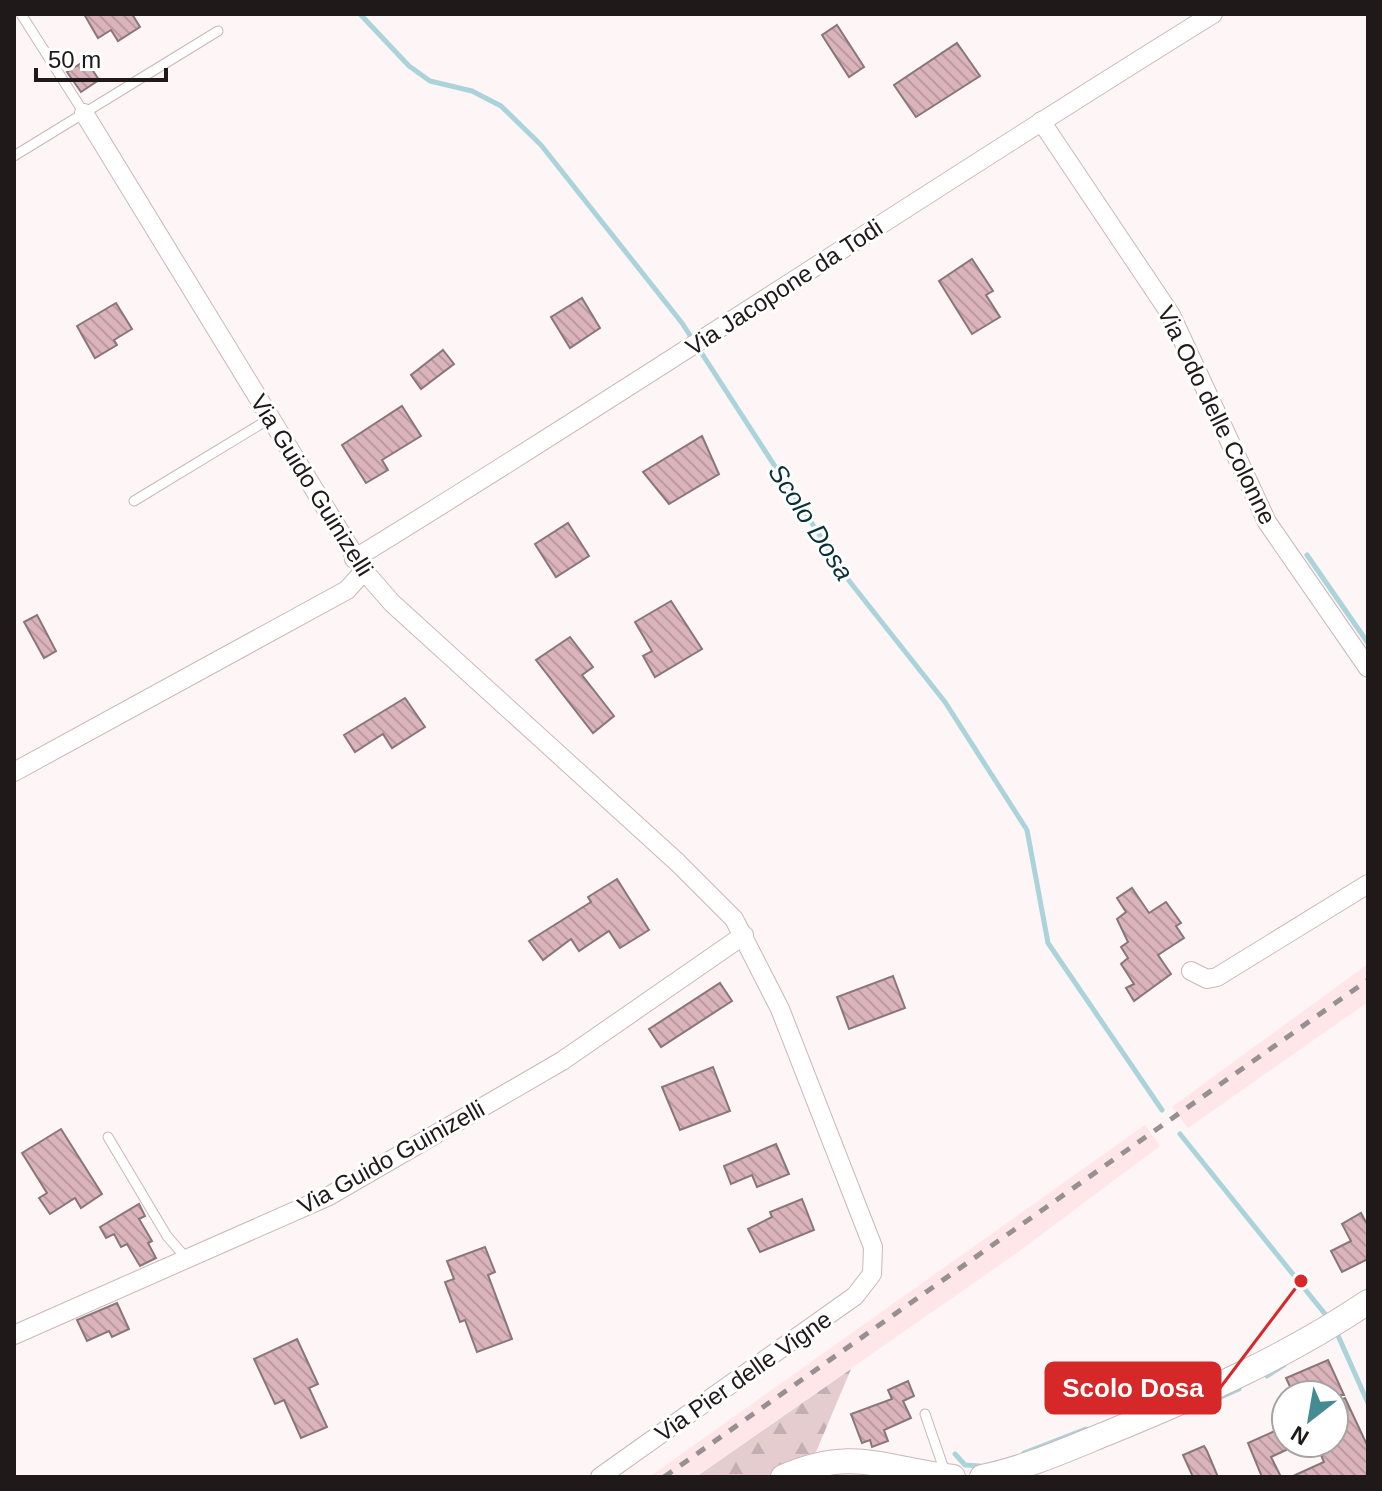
<svg xmlns="http://www.w3.org/2000/svg" width="1382" height="1491" viewBox="0 0 1382 1491" font-family="Arial,sans-serif">
<style>
.built{fill:#fee6e9}
.forest{fill:url(#forest-firs)}
.lines{fill:none;stroke-linecap:round;stroke-linejoin:round}
.stream{stroke:#abd4da;stroke-width:5}
.building{fill:url(#building-back-hatch);stroke:#897679;stroke-width:2}
.lane-casing{stroke:#cbb7ba;stroke-width:11}
.street-casing{stroke:#cbb7ba;stroke-width:20}
.secondary-casing{stroke:#cbb7ba;stroke-width:26}
.lane{stroke:#fff;stroke-width:9}
.street{stroke:#fff;stroke-width:18}
.secondary{stroke:#fff;stroke-width:24}
.rail{stroke:#979091;stroke-width:5;stroke-dasharray:10 10;stroke-linecap:butt}
.labels{text-anchor:middle;dominant-baseline:central;stroke-width:6;stroke-linejoin:round;paint-order:stroke}
.street-label{font-size:24px;fill:#20191a;stroke:#fff}
.water-label{font-size:26px;font-style:italic;fill:#073136;stroke:#fff}
.leader{fill:none;stroke:#d62828;stroke-width:3}
.callout-dot{fill:#d62828;stroke:#fff;stroke-width:3}
.callout{fill:#d62828;stroke:#d62828;stroke-width:3}
.callout-label{font-size:26px;text-anchor:middle;font-weight:bold;fill:#fff}
</style>
<defs>
<pattern id="forest-firs" width="22" height="20" patternUnits="userSpaceOnUse" patternTransform="scale(2)"><rect width="22" height="20" fill="#e4cccf"/><path d="M5 1l3.5 6h-7zM16 11l3.5 6h-7z" fill="#c3afb1"/></pattern>
<pattern id="building-back-hatch" width="6" height="6" patternUnits="userSpaceOnUse" patternTransform="scale(2)"><rect width="6" height="6" fill="#dab4ba"/><path d="M-1 5l2 2M0 0l6 6M5-1l2 2" fill="none" stroke="#bb9a9f"/></pattern>
</defs>
<rect width="100%" height="100%" fill="#fdf5f6"/>
<g class="built">
<polygon points="1368,964 1368,1002 1188,1128 1172,1107"/>
<polygon points="1145,1125 1160,1146 1014,1255 695,1477 649,1477"/>
</g>
<polygon class="forest" points="851,1369 816,1452 770,1477 696,1477"/>
<g class="lines">
<g class="stream">
<polyline points="360,14 409,66 430,81 472,91 501,106 541,145 682,323 850,582 945,702 1027,830 1048,943 1162,1110"/>
<polyline points="1307,555 1368,643"/>
<polyline points="1180,1134 1329,1319"/>
<polyline points="1336,1331 1368,1403"/>
<polyline points="1267,1376 1284,1365"/>
<polyline points="1187,1412 1239,1389"/>
<polyline points="1024,1453 1086,1429"/>
<polyline points="955,1454 965,1465 980,1466"/>
</g>
</g>
<g class="building">
<polygon points="84,14 132,14 140,27 118,41 111,30 98,38"/>
<polygon points="837,25 864,67 849,77 822,35"/>
<polygon points="957,43 980,76 916,117 894,85"/>
<polygon points="86,60 99,80 81,92 67,72"/>
<polygon points="972,259 993,291 986,295 1000,317 972,334 939,281"/>
<polygon points="582,298 600,328 570,348 551,317"/>
<polygon points="116,303 132,329 114,340 117,345 95,358 77,326"/>
<polygon points="443,350 454,364 421,389 411,375"/>
<polygon points="402,406 421,436 382,460 388,470 366,483 342,445"/>
<polygon points="702,436 719,474 669,504 643,472"/>
<polygon points="568,523 589,556 556,577 535,544"/>
<polygon points="671,601 702,649 655,677 643,656 652,651 635,622"/>
<polygon points="37,615 56,651 44,658 24,622"/>
<polygon points="570,637 593,667 582,675 614,716 593,733 536,660"/>
<polygon points="405,698 425,727 392,748 383,734 355,752 344,735"/>
<polygon points="617,879 649,930 620,948 609,931 579,951 571,939 543,960 529,941 591,902 588,897"/>
<polygon points="1132,888 1149,913 1166,902 1181,923 1176,926 1184,938 1158,955 1171,974 1134,1001 1126,988 1134,984 1121,964 1128,958 1121,947 1128,942 1117,919 1126,912 1117,898"/>
<polygon points="893,976 905,1008 849,1029 837,997"/>
<polygon points="720,983 732,1001 661,1047 649,1029"/>
<polygon points="713,1067 730,1111 680,1130 662,1087"/>
<polygon points="61,1129 102,1194 81,1208 75,1198 50,1214 39,1198 47,1193 22,1153"/>
<polygon points="776,1144 789,1174 757,1187 752,1175 731,1184 724,1166"/>
<polygon points="802,1199 814,1230 760,1252 748,1229 772,1217 770,1212"/>
<polygon points="139,1204 145,1216 139,1219 152,1241 148,1243 156,1258 140,1266 127,1244 121,1247 114,1234 106,1238 100,1227"/>
<polygon points="1361,1213 1368,1226 1368,1259 1342,1272 1331,1251 1351,1241 1342,1224"/>
<polygon points="485,1247 495,1272 488,1275 512,1339 477,1352 465,1320 460,1322 445,1282 454,1279 447,1261"/>
<polygon points="117,1303 129,1329 112,1337 109,1331 87,1341 77,1320"/>
<polygon points="297,1339 318,1384 309,1388 327,1427 301,1438 284,1400 275,1404 254,1359"/>
<polygon points="1328,1360 1344,1395 1294,1395 1286,1378"/>
<polygon points="908,1381 914,1396 903,1401 911,1418 884,1430 888,1441 872,1447 870,1440 862,1443 851,1414 892,1399 888,1390"/>
<polygon points="1345,1398 1368,1447 1368,1477 1291,1477 1324,1462 1316,1443 1334,1443 1334,1403"/>
<polygon points="1286,1426 1286,1450 1271,1457 1281,1477 1262,1477 1248,1443"/>
<polygon points="1204,1446 1207,1451 1218,1477 1193,1477 1183,1455"/>
</g>
<g class="lines">
<g class="lane-casing">
<g id="lane">
<polyline points="21,14 84,113"/>
<polyline points="14,156 218,31"/>
<polyline points="134,501 269,419"/>
<polyline points="108,1137 167,1236 187,1259"/>
<polyline points="925,1414 946,1475"/>
</g>
</g>
<g class="street-casing">
<g id="street">
<polyline points="84,113 364,571 392,603 677,862 734,919 780,1009 873,1247 872,1274 855,1296 600,1477"/>
<polyline points="1041,121 1171,315 1267,522 1368,668"/>
<path d="M354,559C643,382 925,192 1213,14"/>
<polyline points="14,772 347,590 364,571"/>
<polyline points="1191,971 1207,979 1217,977 1368,884"/>
<polyline points="14,1335 329,1196 562,1061 744,935"/>
</g>
</g>
<g class="secondary-casing">
<g id="secondary">
<path d="M783,1477C854,1446 883,1469 953,1477"/>
<path d="M982,1477C1026,1468 1068,1449 1110,1432C1200,1395 1286,1357 1368,1302"/>
</g>
</g>
<use href="#lane" class="lane"/>
<use href="#street" class="street"/>
<use href="#secondary" class="secondary"/>
<polyline class="rail" points="664,1477 1368,980"/>
</g>
<g class="labels">
<g class="street-label">
<text transform="translate(784 287) rotate(-33)">Via Jacopone da Todi</text>
<text transform="translate(1217 415) rotate(64)">Via Odo delle Colonne</text>
<text transform="translate(312 485) rotate(58)">Via Guido Guinizelli</text>
<text transform="translate(391 1157) rotate(-29)">Via Guido Guinizelli</text>
<text transform="translate(743 1376) rotate(-35)">Via Pier delle Vigne</text>
</g>
<g class="water-label">
<text transform="translate(811 522) rotate(57)">Scolo Dosa</text>
</g>
</g>
<path class="leader" d="M1301 1281L1220 1388"/>
<circle class="callout-dot" cx="1301" cy="1281" r="8"/>
<rect class="callout" x="1046" y="1363" width="174" height="50" rx="8"/>
<g class="callout-label">
<text x="1133" y="1397">Scolo Dosa</text>
</g>
<rect width="1382" height="1491" fill="none" stroke="#20191a" stroke-width="32"/>
<g transform="translate(1310 1419) rotate(211)"><circle r="38" fill="#ffffff" stroke="#a6a3a3" stroke-width="2"/>
<path d="M0-6L14 30L0 20L-14 30Z" fill="#458b94"/>
<text y="-12" font-size="22" font-weight="bold" text-anchor="middle" fill="#20191a">N</text>
</g>
<path d="M36 68v12h130v-12" fill="none" stroke="#20191a" stroke-width="4"/>
<text x="48" y="68" font-size="24" fill="#20191a" stroke="#ffffff" stroke-width="6" paint-order="stroke">50 m</text>
</svg>
